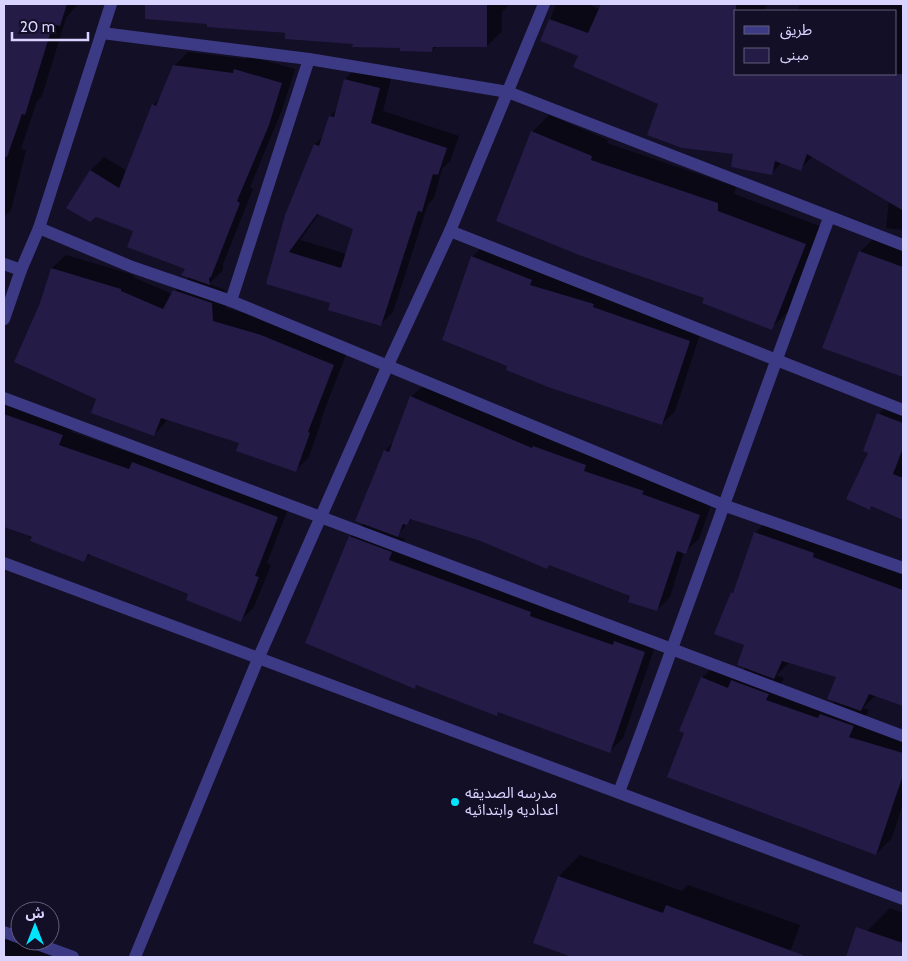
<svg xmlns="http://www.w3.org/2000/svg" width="907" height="961" viewBox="0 0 907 961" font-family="Cabin,'Noto Sans Arabic',sans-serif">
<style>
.shadow{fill:#0007;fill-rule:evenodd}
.building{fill:#241b47;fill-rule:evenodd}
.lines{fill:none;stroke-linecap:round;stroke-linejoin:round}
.street{stroke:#3d3a85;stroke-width:12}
.poi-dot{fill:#00e5ff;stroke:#130f26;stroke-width:2}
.labels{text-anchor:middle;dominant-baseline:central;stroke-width:5;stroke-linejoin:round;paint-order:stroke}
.poi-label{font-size:15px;fill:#d9d4ff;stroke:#130f26;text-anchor:start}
</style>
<rect width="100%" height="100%" fill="#130f26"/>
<g class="shadow">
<polygon points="4,4 78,4 66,18 42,96 37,101 21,149 26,150 11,210 4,217"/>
<polygon points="160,4 509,4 509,5 502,12 502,31 487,46 437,46 432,51 354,43 209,23 170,5"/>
<polygon points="556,4 588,4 612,15 617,4 767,4 764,11 736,11 736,74 896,74 896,11 798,11 800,4 903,4 903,230 886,228 889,201 813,156 800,169 782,162 771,174 580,55 542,40"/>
<polygon points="188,52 246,59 249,56 295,69 282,110 250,187 253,189 223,264 223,270 209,284 225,290 226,308 275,322 347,352 321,419 322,419 309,457 295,471 241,443 168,419 154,435 97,398 41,304 52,268 66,255 134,275 133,277 172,294 189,277 187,268 135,230 90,171 104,157 127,171 153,105 161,97 174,66"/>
<path d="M358,67L392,75L383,111L459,136L450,161L442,169L434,198L428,204L393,312L380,325L331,302L268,284L286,215L315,144L324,136L330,116L338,108L345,79ZM319,214L355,228L347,254L300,240Z"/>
<polygon points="549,115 608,140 607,143 736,187 734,194 822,227 788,312 771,328 706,298 532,132"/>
<polygon points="876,236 903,245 903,376 823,347 860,252"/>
<polygon points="485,244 702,328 675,411 662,424 509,365 472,257"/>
<polygon points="425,384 712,502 699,539 684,552 670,597 657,610 632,595 550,564 547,568 479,539 412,518 397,536 405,539 402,547 658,638 623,738 609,752 500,711 497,714 418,684 414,688 350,537 364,523 385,451 394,441 411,397"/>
<polygon points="11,399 75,422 71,432 140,456 146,450 290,504 267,563 271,565 254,607 241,620 190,594 91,554 84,560 4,526 4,407"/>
<polygon points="890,402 903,407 903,519 873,505 869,508 869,452 879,414"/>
<path d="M770,518L903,570V705L876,695L863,708L869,710L864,721L903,733V803L892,838L876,854L686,732L702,678L718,662L742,671L746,667V645L732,593L735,589L755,533ZM789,663L838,676L835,701L833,703L781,684L784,678L776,675Z"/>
<polygon points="580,855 682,891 688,885 800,925 788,957 576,957 535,943 559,876"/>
<polygon points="890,908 903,913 903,957 849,957 867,931"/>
<polygon points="4,928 74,957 4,957"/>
</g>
<g class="building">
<polygon points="4,4 67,4 60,26 53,24 25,115 22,114 7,157 4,156"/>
<polygon points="145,4 487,4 487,47 433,47 432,52 400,51 400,48 352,47 353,44 285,39 285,33 207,27 207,24 145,19"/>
<polygon points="601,4 736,4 736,74 903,74 902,210 807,154 801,171 775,161 772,175 731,167 733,154 682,148 647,135 658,104 573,67 578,56 540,41 549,19 588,33"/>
<polygon points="173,65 233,73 234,69 282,83 269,125 237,201 240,203 211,277 209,278 210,285 181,275 185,269 127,247 133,231 96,217 90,222 66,208 90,170 119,188 152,104 156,106"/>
<path d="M344,79L380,88L371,123L447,148L438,175L433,174L422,212L418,211L381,326L328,310L330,303L266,284L285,215L314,144L319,146L329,116L334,117ZM317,214L353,229L341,268L289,252Z"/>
<polygon points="531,131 592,156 591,160 718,203 718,211 806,244 772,330 702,303 704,298 579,255 496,221"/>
<polygon points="859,251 903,267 903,377 822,348"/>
<polygon points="471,256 532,280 530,285 594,304 593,307 690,341 662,425 548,387 506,370 507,366 442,340"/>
<polygon points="51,268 121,289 121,291 163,309 173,290 212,303 213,321 261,335 334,365 308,432 310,433 296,472 236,451 239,443 161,418 154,436 91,413 96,399 14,362 40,303"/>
<polygon points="410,396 532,448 533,446 586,465 584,471 644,491 642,494 700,515 686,554 677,551 657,611 628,602 630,596 549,565 547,569 478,540 410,519 407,525 403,524 398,537 355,521 384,450 389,452"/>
<polygon points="877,413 903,423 903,448 893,474 903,478 903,520 871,506 870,510 846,499 868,453 863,451"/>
<polygon points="4,414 63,435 59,445 129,469 132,462 278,517 255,576 259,577 241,622 186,600 188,594 88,554 84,562 30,541 32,537 4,527"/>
<polygon points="754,532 814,553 813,557 903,590 903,706 869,694 861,711 827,699 836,677 782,661 774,679 737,665 744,645 714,634 731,592 733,593"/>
<polygon points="349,536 392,552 389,560 531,612 530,616 613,645 614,641 645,652 610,753 498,712 497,716 416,685 415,689 305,643"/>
<polygon points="701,677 728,688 731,680 769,694 766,700 818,718 820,714 854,726 849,737 903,753 903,775 876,855 667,777 684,733 679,731"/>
<polygon points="558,876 663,913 666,905 803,955 803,957 572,957 533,943"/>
<polygon points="856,927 903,943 903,957 846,957"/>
</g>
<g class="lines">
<g class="street">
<polyline points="102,33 309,59 508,92 903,245"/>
<polyline points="39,228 111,4"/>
<polyline points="450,231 903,410"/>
<polyline points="4,264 21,270 39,228 132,267 231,301 726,506 903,568"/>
<polyline points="231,301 309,59"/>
<polyline points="4,319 21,270"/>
<polyline points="4,398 903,736"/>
<polyline points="4,563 903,899"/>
<path d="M619,792C691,601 757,409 829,218"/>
<polyline points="4,932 20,938"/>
<polyline points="29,941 73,957"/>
<polyline points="135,957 258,659 387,367 450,231 544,4"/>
</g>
</g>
<circle class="poi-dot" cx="455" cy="802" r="5"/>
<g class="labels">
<g class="poi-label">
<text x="465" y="793">مدرسه الصديقه<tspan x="465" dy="17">اعداديه وابتدائيه</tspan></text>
</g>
</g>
<rect width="907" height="961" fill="none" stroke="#d9d4ff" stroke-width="10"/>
<rect x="734" y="10" width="162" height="65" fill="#130f26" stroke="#625e7d"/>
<rect x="744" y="26" width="25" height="8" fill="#3d3a85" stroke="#625e7d"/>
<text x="780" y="35" font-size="15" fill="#d9d4ff">طريق</text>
<rect x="744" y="48" width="25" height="15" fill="#241b47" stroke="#625e7d"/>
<text x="780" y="60" font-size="15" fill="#d9d4ff">مبنى</text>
<g transform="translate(35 926)"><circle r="24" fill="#130f26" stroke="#625e7d"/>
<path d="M0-4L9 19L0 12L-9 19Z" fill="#00e5ff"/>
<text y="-8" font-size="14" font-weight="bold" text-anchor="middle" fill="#d9d4ff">ش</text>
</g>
<path d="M12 32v8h76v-8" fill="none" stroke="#d9d4ff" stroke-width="2.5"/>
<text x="20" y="32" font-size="15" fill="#d9d4ff" stroke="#130f26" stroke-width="4" paint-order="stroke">20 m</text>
</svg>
